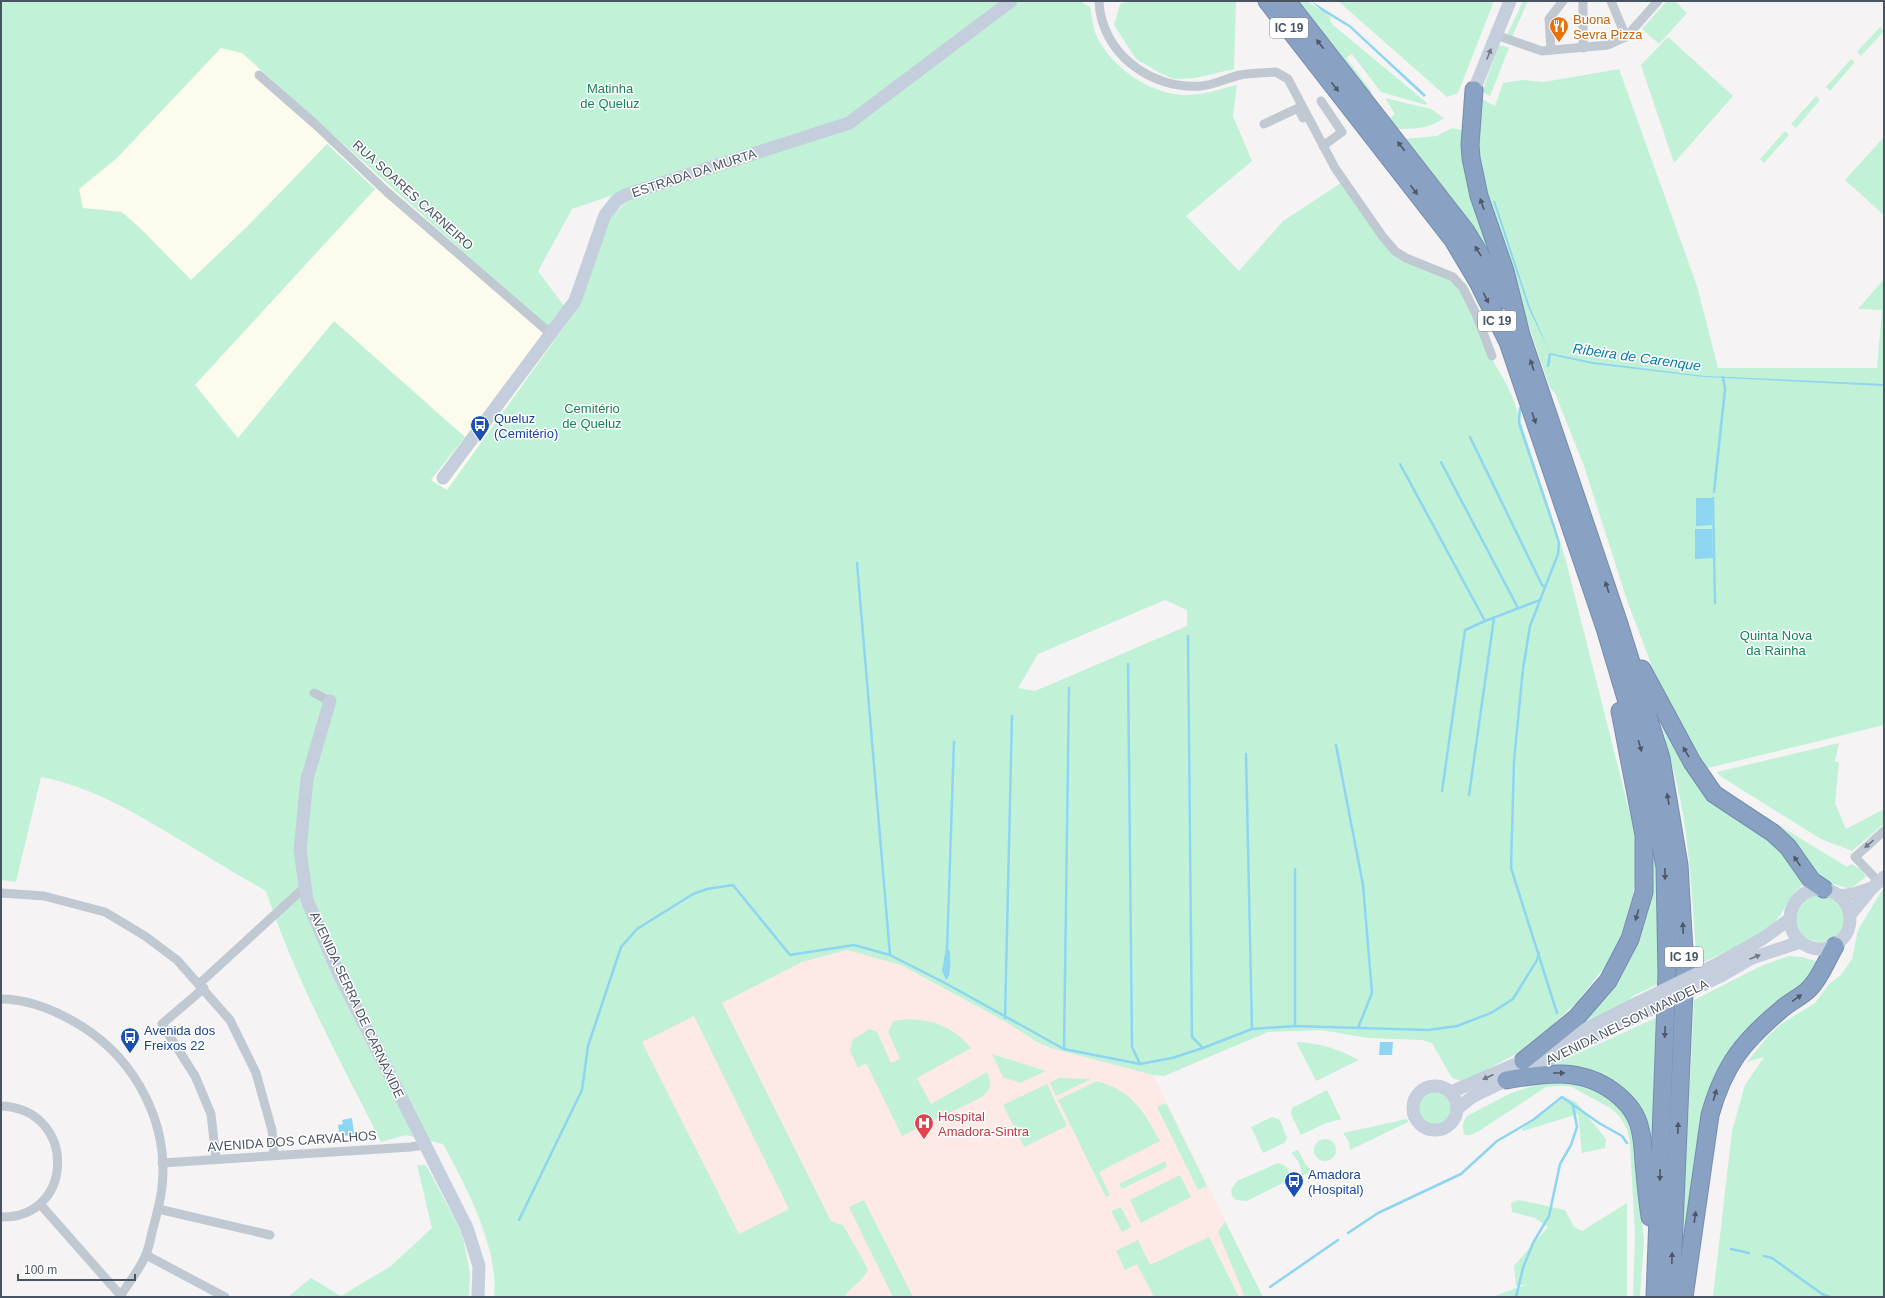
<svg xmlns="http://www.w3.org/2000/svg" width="1885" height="1298" viewBox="0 0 1885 1298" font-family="Arial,sans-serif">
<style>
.commercial{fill:#fdfaee}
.medical{fill:#fde9e5}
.green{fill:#c1f2d8;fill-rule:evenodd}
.water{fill:#8dd5f1}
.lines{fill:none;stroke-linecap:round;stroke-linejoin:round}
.stream{stroke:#8dd5f1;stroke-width:2.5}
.highway-casing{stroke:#748caf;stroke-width:19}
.street{stroke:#c0c9d2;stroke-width:9}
.secondary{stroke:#c5cedc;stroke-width:13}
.highway{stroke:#89a1c3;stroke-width:17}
.secondary-bridge{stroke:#c5cedc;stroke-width:13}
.oneway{fill:#4c5867}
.oneway2{fill:#6e7987}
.oneway3{fill:#6d7784}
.labels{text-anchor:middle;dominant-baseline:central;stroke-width:3;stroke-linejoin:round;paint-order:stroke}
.shield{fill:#fff;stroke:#808791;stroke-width:1}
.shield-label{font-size:12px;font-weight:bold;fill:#495462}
.food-label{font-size:13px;fill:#c56008;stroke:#fff;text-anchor:start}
.park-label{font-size:13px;fill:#138354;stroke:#fff}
.street-label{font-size:13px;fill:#495462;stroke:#fff}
.transit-label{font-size:13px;fill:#164399;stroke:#fff;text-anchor:start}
.health-label{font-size:13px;fill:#be3a42;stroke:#fff;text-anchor:start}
.water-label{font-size:14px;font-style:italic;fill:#077aa7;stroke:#fff}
</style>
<rect width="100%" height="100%" fill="#f5f3f3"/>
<polygon class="commercial" points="221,48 242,53 548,328 559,334 447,490 431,480 237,438 195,384 375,189 328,144 246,227 191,280 142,230 122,212 83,208 79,189 117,158"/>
<polygon class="medical" points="847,950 901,965 1006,1022 1037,1042 1153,1075 1263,1297 741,1297 620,1053 802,962"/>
<g class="green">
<path d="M1,1H1080L1090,7C1092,16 1093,28 1097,37C1112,67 1148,93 1183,95C1201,96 1220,89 1237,85L1233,116L1252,161L1186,216L1239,271L1283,221L1344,181L1395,251L1463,288L1486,349L1507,385L1514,401L1565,557L1636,838V873L1630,918L1612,958L1576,1003L1529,1047L1464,1082L1452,1078L1432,1043L1422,1040L1368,1038L1321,1030L1268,1032L1164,1076L1153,1075L1051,1048L1037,1042L1006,1022L901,965L847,950L802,962L722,1003L831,1221L843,1225L868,1269C863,1283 851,1285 845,1297H494C499,1248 466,1186 443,1144L406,1135L381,1142C340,1060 295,979 266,891C238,875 210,858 182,841C137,814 93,787 41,777L16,882L1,880ZM221,48L242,53L548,328L564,306L538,271L572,209L631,189L630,199L611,216L577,309L447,490L431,480L465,437L334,321L238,438L195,385L375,189L327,144L247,227L191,280L142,230L122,212L83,208L79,189L117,158ZM1165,600L1187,610V626L1035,691L1018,688L1038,654ZM694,1016L789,1209L739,1234L642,1042Z"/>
<polygon points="1128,1 1236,1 1234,69 1195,78 1174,79 1162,74 1136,59 1114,25 1120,4"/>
<polygon points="1295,1 1307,1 1331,17 1330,20 1333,25 1427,103 1426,105 1381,92 1352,54 1346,58 1372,92 1367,95"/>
<polygon points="1338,1 1494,1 1458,93 1447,97"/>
<polygon points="1523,1 1528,1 1512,37 1507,35"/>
<polygon points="1667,1 1675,1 1687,13 1659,44 1642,29"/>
<polygon points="1880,27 1884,31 1861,56 1857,52"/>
<polygon points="1668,37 1733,96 1674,163 1641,65"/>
<polygon points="1499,45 1509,48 1490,96 1482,92"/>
<polygon points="1851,59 1855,62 1830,91 1826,87"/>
<polygon points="1619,69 1697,286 1718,368 1877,368 1882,310 1858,309 1884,279 1884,725 1704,769 1656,677 1628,603 1584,466 1555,393 1550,388 1487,203 1476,152 1480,98 1495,106 1503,83 1522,80 1544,82"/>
<polygon points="1816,96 1820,100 1796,128 1791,124"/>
<path d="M1385,98L1431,109L1444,118C1430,129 1412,129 1395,129L1387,120L1395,114Z"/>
<polygon points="1452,128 1465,131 1498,267 1403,139 1437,136"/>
<polygon points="1785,131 1789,135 1764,163 1760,159"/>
<polygon points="1884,137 1884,215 1845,180"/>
<path d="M1655,701L1687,761L1765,833L1808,883C1790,889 1787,909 1775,922C1760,939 1718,955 1697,965C1693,915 1691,864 1683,814C1676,775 1665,738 1655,701Z"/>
<polygon points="1839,743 1835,761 1839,763 1835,803 1846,829 1884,809 1884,824 1852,851 1821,839 1720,776 1717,772"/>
<polygon points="1712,784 1847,867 1851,864 1862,870 1866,877 1850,889 1818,879"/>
<polygon points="1652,857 1656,858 1660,983 1631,997 1631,999 1567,1034 1613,980"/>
<polygon points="1884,887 1884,1297 1713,1297 1732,1131 1745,1085 1764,1057 1747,1062 1768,1036 1781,1024 1815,1003 1829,984 1841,975 1852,959 1858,930"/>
<circle cx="1820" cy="918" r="24"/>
<polygon points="1789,956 1802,957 1819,962 1812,978 1730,1055 1681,1266 1694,1000 1763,965"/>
<polygon points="1658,1017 1652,1158 1628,1099 1550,1066"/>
<path d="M907,1019C935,1020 953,1027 971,1048L917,1078L931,1104L987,1072C992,1083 992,1089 982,1097L902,1136L866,1063L858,1068L850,1050L853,1039L870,1029L877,1032L891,1063L900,1059L888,1032L893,1021Z"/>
<path d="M1296,1042C1320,1043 1338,1049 1359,1060L1316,1081Z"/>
<polygon points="992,1054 1046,1071 1020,1083 1003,1077"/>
<polygon points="1059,1078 1091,1079 1056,1096 1050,1083"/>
<path d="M1578,1080L1619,1103L1633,1130L1644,1239L1640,1297H1633L1635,1235L1630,1142L1627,1129L1620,1117L1612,1109L1570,1086H1555L1546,1087L1479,1131L1471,1135H1465C1461,1128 1463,1122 1467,1116L1511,1093L1542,1083Z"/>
<path d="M1097,1081C1132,1091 1143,1110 1160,1141L1099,1172L1110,1195L1106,1197L1058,1100Z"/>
<polygon points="1047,1084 1067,1126 1024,1147 1003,1105"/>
<polygon points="1327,1090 1341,1119 1324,1124 1301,1135 1291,1114 1292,1108"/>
<circle cx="1435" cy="1108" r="16"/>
<polygon points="1565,1097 1576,1102 1606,1139 1605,1148 1582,1153 1578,1114 1523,1131 1522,1129"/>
<polygon points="1166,1103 1207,1186 1198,1190 1157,1107"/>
<polygon points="1272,1117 1280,1120 1287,1138 1284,1143 1263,1153 1251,1127"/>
<polygon points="1407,1119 1408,1122 1350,1150 1349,1142 1343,1133"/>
<circle cx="1325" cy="1150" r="11"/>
<path d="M1298,1150L1306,1165L1312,1171L1302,1176C1301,1166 1299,1160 1291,1153Z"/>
<polygon points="1165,1161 1167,1167 1122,1189 1119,1184"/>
<path d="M1278,1163C1288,1165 1291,1171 1287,1181L1247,1201L1236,1200L1232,1196L1231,1190L1237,1181Z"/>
<polygon points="417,1165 426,1165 462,1233 470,1273 469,1297 288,1297 311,1278 341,1296 391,1266 432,1228"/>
<polygon points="1180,1175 1191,1197 1141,1223 1130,1200"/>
<polygon points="864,1200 913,1297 893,1297 849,1207"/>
<polygon points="1519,1200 1565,1210 1574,1227 1582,1231 1627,1203 1627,1297 1491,1297 1528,1284 1516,1286 1514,1266 1548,1227 1535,1218 1512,1212 1511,1203"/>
<polygon points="1121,1207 1131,1227 1122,1232 1111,1211"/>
<polygon points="1225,1221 1263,1297 1245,1297 1218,1232"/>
<polygon points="1209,1237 1239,1297 1154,1297 1137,1264 1125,1270 1116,1251 1138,1240 1150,1265"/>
</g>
<g class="water">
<polygon points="1311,1 1350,25 1426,95 1424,97 1349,27 1322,11"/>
<polygon points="1493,201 1495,201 1530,307 1550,353 1593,362 1705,376 1884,384 1884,386 1704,377 1593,364 1551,355 1528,307"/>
<polygon points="1696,498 1712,498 1712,525 1696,526"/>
<polygon points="1695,529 1712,529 1713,558 1695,559"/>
<path d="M946,948L950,951C950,958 952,976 946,980L942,971Z"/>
<polygon points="1380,1042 1393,1042 1392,1055 1379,1055"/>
<polygon points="352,1118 354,1135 344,1136 343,1131 339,1132 338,1125 343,1124 342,1120"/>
</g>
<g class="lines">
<g class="stream">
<polyline points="1548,366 1550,354"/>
<polyline points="1520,408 1519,423 1555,530 1559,543 1558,554 1530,626 1523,669 1514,761 1511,868 1557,1013"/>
<polyline points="1470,437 1542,585 1545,587"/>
<polyline points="1441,462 1518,608"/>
<polyline points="1400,464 1485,621 1540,600"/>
<polyline points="1714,492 1725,389 1723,377"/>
<polyline points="1713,498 1715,603"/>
<polyline points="857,563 890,955"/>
<polyline points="1188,636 1192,1037 1203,1048"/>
<polyline points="1128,664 1132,1047 1140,1064"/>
<polyline points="1336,745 1363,885 1372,993 1358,1028"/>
<polyline points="1246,754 1252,1029"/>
<polyline points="1442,791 1465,630 1485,621"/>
<polyline points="1469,795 1494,618"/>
<polyline points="947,951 954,742"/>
<polyline points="1005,1018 1012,716"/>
<polyline points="1295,1026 1295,869"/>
<polyline points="1064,1049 1069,688"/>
<polyline points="519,1220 582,1090 588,1046 621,947 637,929 693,894 707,889 733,885 790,955 854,945 890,955 945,983 1064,1049 1140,1064 1172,1058 1203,1048 1252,1029 1295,1026 1428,1030 1457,1026 1491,1013 1513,999 1537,960 1539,953"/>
<polyline points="1348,1233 1378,1213 1461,1174 1497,1141 1533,1120 1562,1097 1599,1123 1622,1136 1627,1143"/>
<polyline points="1731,1249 1749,1253"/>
<polyline points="1764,1256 1772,1258 1822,1294 1830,1297"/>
<polyline points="1270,1287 1338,1240"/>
<polyline points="1516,1297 1523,1268 1533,1243 1549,1216 1560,1164 1571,1145 1577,1127 1573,1105"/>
</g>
<g class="highway-casing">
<g id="highway">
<polyline points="1267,1 1453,240 1478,282 1508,342 1605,628 1645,762 1665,867 1667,975 1655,1297"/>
<polyline points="1287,1 1465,230 1492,274 1505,300"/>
<polyline points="1474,90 1470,145 1471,158 1479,196 1505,271 1521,335 1619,624 1661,758 1679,865 1685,968 1671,1297"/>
<polyline points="1642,669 1692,762 1714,794 1773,833 1788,847 1812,881 1824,889"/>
<polyline points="1523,1061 1576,1018 1608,981 1630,939 1644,892 1644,835 1620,711"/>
<path d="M1506,1080C1545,1073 1581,1067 1614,1092C1626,1101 1637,1114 1640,1129C1644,1143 1643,1157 1645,1172C1646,1187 1648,1202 1650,1217"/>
<path d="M1684,1297L1710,1115C1724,1065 1743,1041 1783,1008C1791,1001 1803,996 1810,988C1821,977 1827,959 1835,946"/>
</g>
</g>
<g class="street">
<path d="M1099,1C1101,53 1151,90 1201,86C1214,85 1227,78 1240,75C1251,73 1264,73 1276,72L1288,79L1335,168L1383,237L1395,251L1406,258L1453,277L1463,288L1476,314L1492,356"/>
<polyline points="1611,1 1626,37"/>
<polyline points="1496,35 1542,51 1608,45 1626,37 1658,1"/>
<polyline points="1583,48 1583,1"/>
<polyline points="1551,50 1549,19 1563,1"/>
<polyline points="259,75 315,124 387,192 551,334"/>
<polyline points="1321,101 1342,132 1323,146"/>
<polyline points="1264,124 1298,108 1303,118"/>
<polyline points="314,693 330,701"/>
<polyline points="1879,882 1855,857 1884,831"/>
<polyline points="1,893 44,896 105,912 145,936 177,960 230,1020 256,1073 272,1130 274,1155"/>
<polyline points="199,984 305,887"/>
<polyline points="204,988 162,1024 195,1076 211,1114 216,1159"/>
<path d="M1,999C29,999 59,1012 83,1027C136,1061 169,1123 162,1187C161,1199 157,1212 154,1225C151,1234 150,1245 146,1254C141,1268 129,1282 121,1295"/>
<path d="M1,1106C78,1109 75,1219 1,1217"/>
<polyline points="162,1163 411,1147 424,1145"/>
<polyline points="40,1204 122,1297"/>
<polyline points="158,1209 270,1235"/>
<polyline points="146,1255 225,1297"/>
</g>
<g class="secondary">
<polyline points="1474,90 1510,1"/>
<polyline points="443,478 575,301 605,215 616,201 625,195 849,123 1011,1"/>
<polyline points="330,701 307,779 300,850 307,900 338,972 467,1228 479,1266 478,1297"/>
<circle cx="1820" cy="919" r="30"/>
<polyline points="1840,896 1854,894 1872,888"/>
<polyline points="1850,915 1872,888 1884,877"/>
<polyline points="1721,962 1762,939 1790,919"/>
<polyline points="1721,976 1752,958 1800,942"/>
<circle cx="1435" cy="1108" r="22"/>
<polyline points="1451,1092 1523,1061 1631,1006"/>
<polyline points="1457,1109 1472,1097 1631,1019"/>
</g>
<use href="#highway" class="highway"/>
<g class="secondary-bridge">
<polyline points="1631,1006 1721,962"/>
<polyline points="1631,1019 1721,976"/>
</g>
</g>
<defs><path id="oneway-solid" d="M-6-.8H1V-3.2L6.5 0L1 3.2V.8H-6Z"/></defs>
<g class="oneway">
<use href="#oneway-solid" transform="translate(1320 44) rotate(-128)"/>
<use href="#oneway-solid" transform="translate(1335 87) rotate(52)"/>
<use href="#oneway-solid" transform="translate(1401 146) rotate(-128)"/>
<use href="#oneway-solid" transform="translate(1414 190) rotate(53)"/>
<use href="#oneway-solid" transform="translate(1482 204) rotate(-109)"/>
<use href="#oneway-solid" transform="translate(1478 251) rotate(-121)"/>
<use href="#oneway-solid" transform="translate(1486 298) rotate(64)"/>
<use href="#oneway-solid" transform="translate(1532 365) rotate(-109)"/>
<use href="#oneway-solid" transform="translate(1534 418) rotate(71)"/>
<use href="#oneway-solid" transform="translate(1607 587) rotate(-108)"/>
<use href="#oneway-solid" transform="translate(1640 746) rotate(74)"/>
<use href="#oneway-solid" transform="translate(1686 752) rotate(-120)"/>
<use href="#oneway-solid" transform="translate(1668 799) rotate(-100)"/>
<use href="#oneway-solid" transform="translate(1797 861) rotate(-124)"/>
<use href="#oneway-solid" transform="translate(1665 874) rotate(89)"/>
<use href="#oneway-solid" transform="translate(1637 915) rotate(107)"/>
<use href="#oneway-solid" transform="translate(1683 928) rotate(-93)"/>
<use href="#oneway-solid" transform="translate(1797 998) rotate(-35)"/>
<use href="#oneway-solid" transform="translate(1665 1032) rotate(92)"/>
<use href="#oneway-solid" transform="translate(1559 1073)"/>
<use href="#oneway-solid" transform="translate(1715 1095) rotate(-73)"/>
<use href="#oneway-solid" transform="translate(1678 1128) rotate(-88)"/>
<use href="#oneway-solid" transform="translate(1660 1175) rotate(92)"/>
<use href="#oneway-solid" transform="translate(1695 1217) rotate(-82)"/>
<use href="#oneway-solid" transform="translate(1672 1258) rotate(-88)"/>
</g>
<g class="oneway2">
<use href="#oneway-solid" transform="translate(1489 54) rotate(-68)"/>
<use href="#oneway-solid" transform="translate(1755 957) rotate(-23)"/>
<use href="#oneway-solid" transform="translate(1488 1077) rotate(155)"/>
</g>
<use class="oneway3" href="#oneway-solid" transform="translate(1869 844) rotate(140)"/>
<defs>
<g id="restaurant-pin" transform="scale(1)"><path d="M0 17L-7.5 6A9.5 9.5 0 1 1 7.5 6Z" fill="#e8710a" stroke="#fff"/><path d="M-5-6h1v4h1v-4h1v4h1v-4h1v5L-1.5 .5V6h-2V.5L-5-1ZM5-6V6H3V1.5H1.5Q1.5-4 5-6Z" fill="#fff"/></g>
<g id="bus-pin" transform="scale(1)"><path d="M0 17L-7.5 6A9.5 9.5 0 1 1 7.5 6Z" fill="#1a4fb4" stroke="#fff"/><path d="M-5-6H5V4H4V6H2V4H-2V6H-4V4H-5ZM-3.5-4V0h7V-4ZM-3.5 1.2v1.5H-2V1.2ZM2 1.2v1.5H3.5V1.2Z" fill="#fff"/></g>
<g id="hospital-pin" transform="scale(1)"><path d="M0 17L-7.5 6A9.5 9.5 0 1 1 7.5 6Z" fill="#e0444e" stroke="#fff"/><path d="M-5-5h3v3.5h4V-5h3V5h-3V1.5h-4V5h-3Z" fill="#fff"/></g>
</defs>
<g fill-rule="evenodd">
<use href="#restaurant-pin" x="1559" y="26"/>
<use href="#bus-pin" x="480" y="425"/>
<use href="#bus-pin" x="130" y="1037"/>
<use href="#hospital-pin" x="924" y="1123"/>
<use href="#bus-pin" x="1294" y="1181"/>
</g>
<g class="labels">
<g class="shield">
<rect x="1270" y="18" width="38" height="20" rx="3"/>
<rect x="1478" y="311" width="38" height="20" rx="3"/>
<rect x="1665" y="947" width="38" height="20" rx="3"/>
</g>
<g class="shield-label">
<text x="1289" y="28">IC 19</text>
<text x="1497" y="321">IC 19</text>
<text x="1684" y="957">IC 19</text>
</g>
<g class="food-label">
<text x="1573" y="19">Buona<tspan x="1573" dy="15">Sevra Pizza</tspan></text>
</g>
<g class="park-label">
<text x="610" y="88">Matinha<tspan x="610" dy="15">de Queluz</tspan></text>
<text x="592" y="408">Cemitério<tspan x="592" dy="15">de Queluz</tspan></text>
<text x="1776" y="635">Quinta Nova<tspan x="1776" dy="15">da Rainha</tspan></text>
</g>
<g class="street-label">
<text transform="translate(694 173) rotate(-18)">ESTRADA DA MURTA</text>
<text transform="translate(413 195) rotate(42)">RUA SOARES CARNEIRO</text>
<text transform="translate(357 1005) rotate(65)">AVENIDA SERRA DE CARNAXIDE</text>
<text transform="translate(1627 1022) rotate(-26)">AVENIDA NELSON MANDELA</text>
<text transform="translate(292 1141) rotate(-4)">AVENIDA DOS CARVALHOS</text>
</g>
<g class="transit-label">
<text x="494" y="418">Queluz<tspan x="494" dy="15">(Cemitério)</tspan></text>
<text x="144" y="1030">Avenida dos<tspan x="144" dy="15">Freixos 22</tspan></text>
<text x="1308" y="1174">Amadora<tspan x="1308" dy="15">(Hospital)</tspan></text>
</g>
<g class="health-label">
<text x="938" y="1116">Hospital<tspan x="938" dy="15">Amadora-Sintra</tspan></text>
</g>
<g class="water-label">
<text transform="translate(1637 357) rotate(8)">Ribeira de Carenque</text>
</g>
</g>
<rect width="1885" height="1298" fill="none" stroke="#495462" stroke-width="4"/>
<path d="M18 1274v6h117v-6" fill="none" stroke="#495462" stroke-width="2"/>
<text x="24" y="1274" font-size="12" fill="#495462" stroke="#ffffff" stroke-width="3" paint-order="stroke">100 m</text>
</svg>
